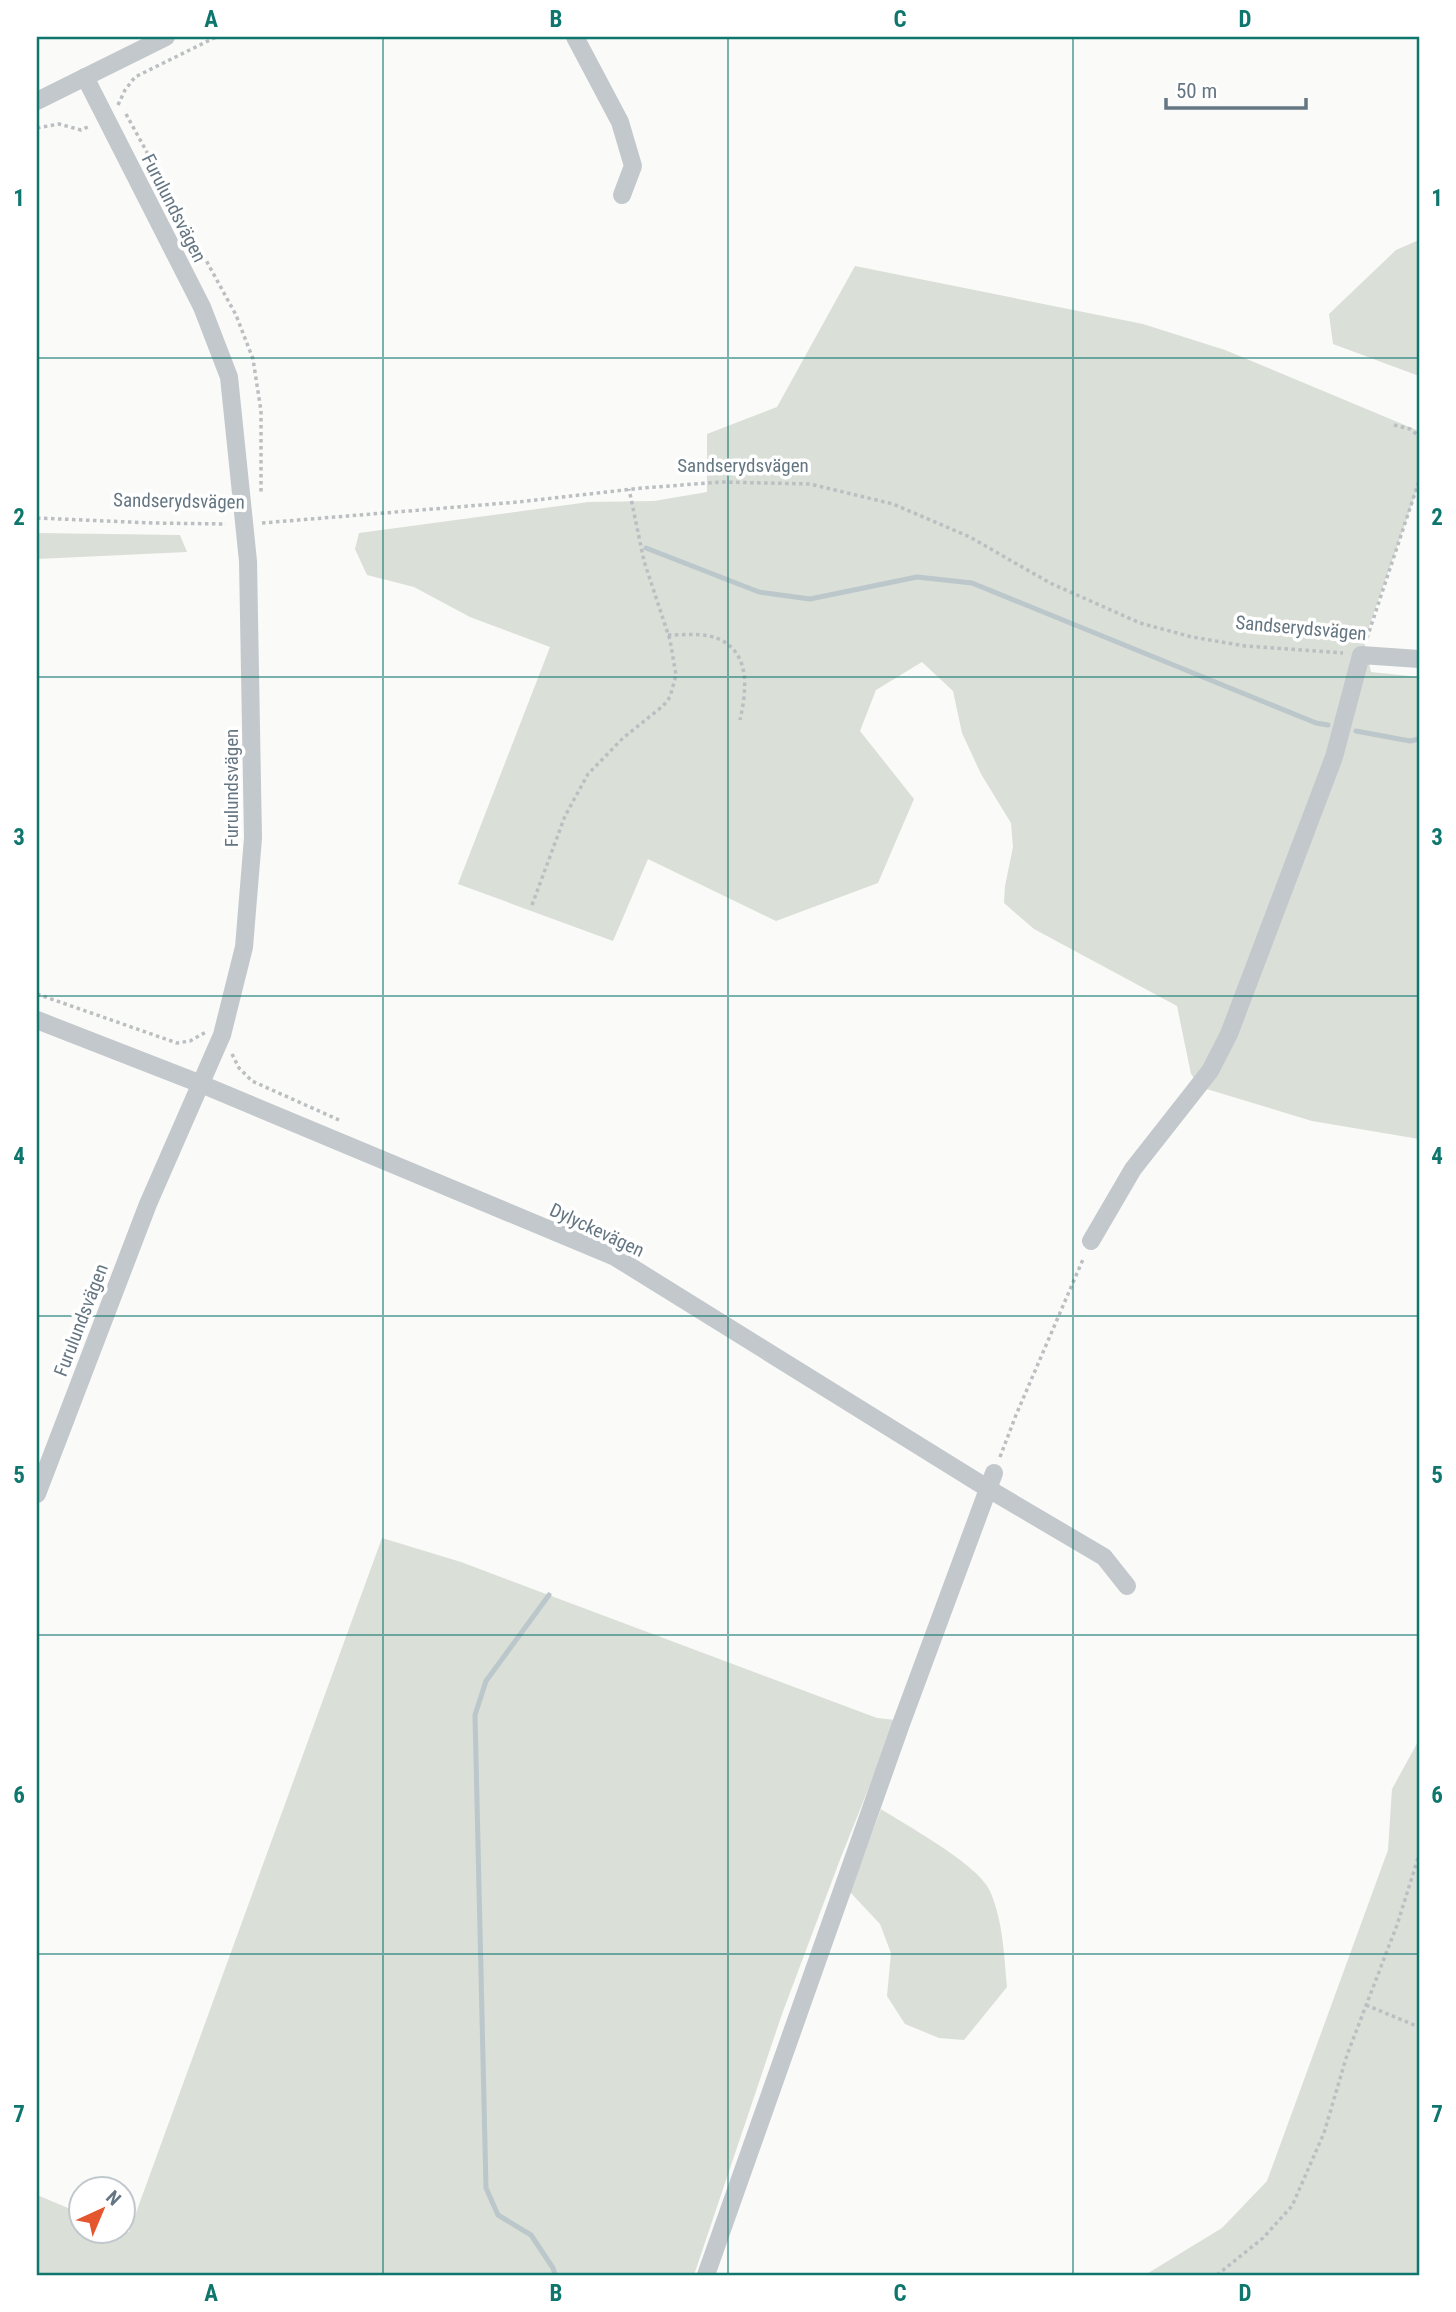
<svg xmlns="http://www.w3.org/2000/svg" width="1456" height="2312" viewBox="0 0 1456 2312" font-family="'Roboto Condensed',sans-serif">
<style>
.green{fill:#dadfd7}
.lines{fill:none;stroke-linecap:round;stroke-linejoin:round}
.stream{stroke:#bbc7cb;stroke-width:5}
.path{stroke:#bbbfc2;stroke-width:3.5;stroke-dasharray:3.5 3.5;stroke-linecap:butt}
.minor{stroke:#c3c8cc;stroke-width:18}
.grid{fill:none;stroke:#0f766e;stroke-width:2;stroke-opacity:0.55}
.labels{text-anchor:middle;dominant-baseline:central;stroke-width:7;stroke-linejoin:round;paint-order:stroke}
.street-label{font-size:19px;fill:#657683;stroke:#fff}
.neatline{fill:none;stroke:#0f766e;stroke-width:2.5}
.grid-label{font-size:23px;text-anchor:middle;font-weight:bold;fill:#0f766e}
</style>
<rect width="100%" height="100%" fill="#fafaf8"/>
<g class="green">
<polygon points="1419,240 1419,376 1333,344 1329,314 1396,250"/>
<polygon points="855,266 1143,324 1225,350 1419,431 1419,484 1364,641 1371,672 1419,677 1419,1139 1312,1121 1200,1087 1191,1074 1177,1006 1034,929 1004,903 1005,886 1013,847 1011,823 981,774 962,733 953,691 922,662 876,690 860,731 914,799 878,883 776,921 648,859 613,941 458,884 550,647 470,617 414,587 367,575 355,549 359,533 589,502 654,501 707,492 707,434 777,407"/>
<polygon points="37,533 180,535 187,552 37,559"/>
<polygon points="382,1538 461,1562 877,1718 896,1720 841,1857 782,2014 694,2275 37,2275 37,2195 80,2213 80,2232 122,2232 123,2230 129,2232"/>
<polygon points="1419,1740 1419,2275 1145,2275 1222,2228 1267,2181 1388,1850 1392,1789"/>
<path d="M881,1809C907,1826 978,1864 990,1891C1003,1921 1004,1955 1007,1987L964,2040L939,2038L905,2024L887,1996L891,1953L880,1924L850,1892Z"/>
</g>
<g class="lines">
<g class="stream">
<polyline points="646,548 759,592 810,599 917,577 972,583 1316,723 1328,725"/>
<polyline points="1356,731 1410,741 1419,739"/>
<polyline points="549,1595 486,1681 475,1715 486,2188 498,2215 531,2235 553,2268 555,2275"/>
</g>
<g class="path">
<polyline points="118,105 125,90 135,77 216,37"/>
<polyline points="126,114 236,315 253,359 261,411 261,495"/>
<polyline points="37,128 59,124 81,130 90,126"/>
<polyline points="1394,425 1410,429 1419,436"/>
<polyline points="37,518 152,523 226,524"/>
<polyline points="262,523 518,502 642,488 722,482 810,484 893,504 970,537 1050,583 1140,623 1192,637 1245,646 1343,653"/>
<path d="M668,635C685,635 708,632 723,641C751,657 746,693 740,720"/>
<polyline points="1367,638 1419,481"/>
<polyline points="532,905 565,816 588,774 623,738 663,706 670,697 676,675 670,640 644,561 629,489"/>
<polyline points="37,994 177,1043 190,1041 206,1032"/>
<polyline points="232,1054 239,1068 252,1081 339,1120"/>
<polyline points="1000,1457 1016,1415 1084,1257"/>
<polyline points="1366,2005 1419,2027"/>
<polyline points="1217,2275 1263,2238 1292,2206 1324,2133 1347,2055 1397,1925 1419,1855"/>
</g>
<g class="minor">
<polyline points="575,37 620,122 633,166 622,195"/>
<polyline points="37,101 166,37"/>
<polyline points="37,1020 201,1084 615,1257 987,1488 1104,1557 1127,1586"/>
<polyline points="1091,1241 1133,1169 1210,1071 1229,1034 1334,757 1361,655 1419,659"/>
<polyline points="37,1494 148,1204 222,1035 244,947 253,838 248,561 229,377 202,307 85,77"/>
<polyline points="706,2275 901,1724 994,1473"/>
</g>
</g>
<path class="grid" d="M383,37V2275M728,37V2275M1073,37V2275M37,358H1419M37,677H1419M37,996H1419M37,1316H1419M37,1635H1419M37,1954H1419"/>
<g class="labels">
<g class="street-label">
<text transform="translate(174 208) rotate(63)">Furulundsvägen</text>
<text x="743" y="465">Sandserydsvägen</text>
<text transform="translate(179 501) rotate(1)">Sandserydsvägen</text>
<text transform="translate(1301 628) rotate(5)">Sandserydsvägen</text>
<text transform="translate(231 788) rotate(-90)">Furulundsvägen</text>
<text transform="translate(597 1230) rotate(25)">Dylyckevägen</text>
<text transform="translate(81 1320) rotate(-69)">Furulundsvägen</text>
</g>
</g>
<rect width="1456" height="2312" fill="none" stroke="#ffffff" stroke-width="77"/>
<g transform="translate(102 2210) rotate(44)"><circle r="33" fill="#ffffff" stroke="#c1c8cd" stroke-width="2"/>
<path d="M0-5L12 26L0 18L-12 26Z" fill="#e4572e"/>
<text y="-10" font-size="19" font-weight="bold" text-anchor="middle" fill="#657683">N</text>
</g>
<path d="M1166 98v10h140v-10" fill="none" stroke="#657683" stroke-width="3.5"/>
<text x="1176" y="98" font-size="21" fill="#657683" stroke="#ffffff" stroke-width="5" paint-order="stroke">50 m</text>
<rect x="38" y="38" width="1380" height="2236" class="neatline"/>
<g class="grid-label">
<text x="211" y="27">A</text>
<text x="556" y="27">B</text>
<text x="900" y="27">C</text>
<text x="1245" y="27">D</text>
<text x="19" y="206">1</text>
<text x="1437" y="206">1</text>
<text x="19" y="525">2</text>
<text x="1437" y="525">2</text>
<text x="19" y="845">3</text>
<text x="1437" y="845">3</text>
<text x="19" y="1164">4</text>
<text x="1437" y="1164">4</text>
<text x="19" y="1483">5</text>
<text x="1437" y="1483">5</text>
<text x="19" y="1803">6</text>
<text x="1437" y="1803">6</text>
<text x="19" y="2122">7</text>
<text x="1437" y="2122">7</text>
<text x="211" y="2301">A</text>
<text x="556" y="2301">B</text>
<text x="900" y="2301">C</text>
<text x="1245" y="2301">D</text>
</g>
</svg>
